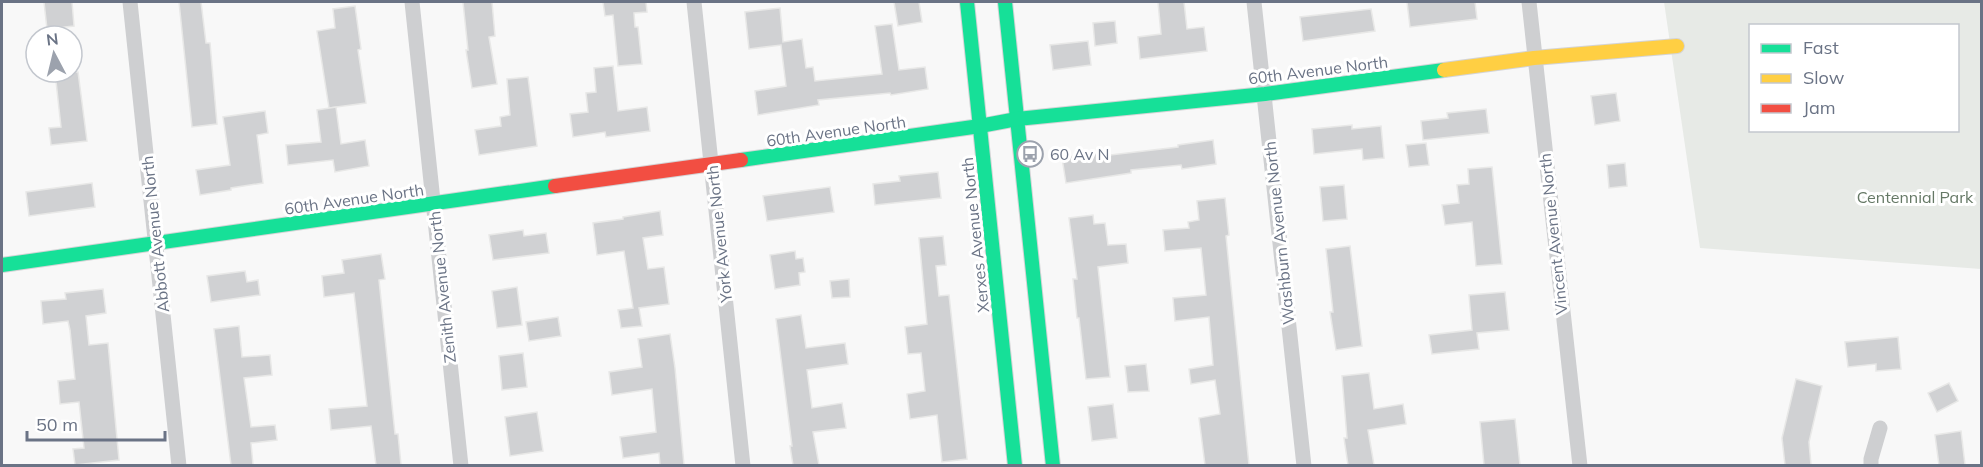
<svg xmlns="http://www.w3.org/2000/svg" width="1983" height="467" viewBox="0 0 1983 467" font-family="Mulish,sans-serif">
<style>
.green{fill:#e7eae6;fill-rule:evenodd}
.building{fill:#d0d1d3;stroke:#e8e8e7;stroke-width:1.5}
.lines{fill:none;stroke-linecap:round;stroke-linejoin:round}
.fast-casing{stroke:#d4d4d6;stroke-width:16}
.slow-casing{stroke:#d4d4d6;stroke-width:16}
.jam-casing{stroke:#d4d4d6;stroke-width:16}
.street{stroke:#cecfd1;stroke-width:15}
.fast{stroke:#16e098;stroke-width:14}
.slow{stroke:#ffcf43;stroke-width:14}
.jam{stroke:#f24e42;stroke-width:14}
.labels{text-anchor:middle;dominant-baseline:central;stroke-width:6;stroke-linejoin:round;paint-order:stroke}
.street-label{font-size:16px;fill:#6a7385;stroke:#fff}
.poi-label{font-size:16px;fill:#6a7385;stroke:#fff;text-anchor:start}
.park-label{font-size:16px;fill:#657865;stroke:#fff}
</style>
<rect width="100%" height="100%" fill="#f8f8f8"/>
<path class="green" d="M1664,2H1981V269L1700,248ZM1750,26H1958V130H1750Z"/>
<g class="building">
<polygon points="44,2 72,2 74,26 47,29"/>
<polygon points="179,2 201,2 206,43 210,43 217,124 192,127"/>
<polygon points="463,2 492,2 495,36 489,37 497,84 472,88 466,50 468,50"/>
<polygon points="603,2 646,2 647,12 634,13 635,27 638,27 642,64 618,66 613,15 605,16"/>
<polygon points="894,2 919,2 922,22 898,26"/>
<polygon points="1158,2 1184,2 1187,29 1204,27 1207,51 1140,59 1138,37 1161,34"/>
<polygon points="1407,2 1475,2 1477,19 1410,27"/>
<polygon points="355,6 361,49 358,50 366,103 329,108 317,31 335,28 333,9"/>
<polygon points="780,8 783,42 802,39 806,68 813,67 815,81 882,74 875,26 892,24 899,70 925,67 928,89 891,95 890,93 818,100 819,105 758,115 755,91 786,86 781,45 749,49 745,12"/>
<polygon points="1371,9 1375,31 1303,41 1300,17"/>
<polygon points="1115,21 1117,43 1095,46 1093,23"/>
<polygon points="1088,41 1091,65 1053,70 1050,45"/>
<polygon points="613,66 618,111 647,107 650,131 606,137 605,132 573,137 570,114 588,112 586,93 596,92 594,68"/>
<polygon points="55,72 78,72 87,141 51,145 49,128 61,127"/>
<polygon points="528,77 537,146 479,155 475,130 501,126 500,117 510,115 507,79"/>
<polygon points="1616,93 1620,121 1595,125 1591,96"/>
<polygon points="336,107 341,144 365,140 369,166 335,172 333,160 288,165 286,145 321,142 317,110"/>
<polygon points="1486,109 1489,133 1423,140 1421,121 1448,118 1447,113"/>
<polygon points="265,111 268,133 257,135 263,183 231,188 231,190 200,195 196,170 230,165 223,117"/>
<polygon points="1352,125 1352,129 1381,126 1384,158 1363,160 1362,149 1314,154 1312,129"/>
<polygon points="1213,140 1216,164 1182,169 1181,165 1131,170 1131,173 1066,183 1062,158 1101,152 1102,156 1178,147 1178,145"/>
<polygon points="1426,143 1429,165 1409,167 1406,145"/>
<polygon points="1625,163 1627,186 1609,188 1607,165"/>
<polygon points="1492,167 1502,264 1476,266 1472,222 1445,225 1442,205 1459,203 1457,185 1469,184 1468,169"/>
<polygon points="938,172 941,198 875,205 873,184 900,181 899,176"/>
<polygon points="92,183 95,207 29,216 26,192"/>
<polygon points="1344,185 1347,219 1323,221 1320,187"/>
<polygon points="830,187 834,212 767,221 763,196"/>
<polygon points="1225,198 1229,235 1226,236 1249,465 1205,465 1199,418 1220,414 1215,380 1191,384 1189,369 1213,365 1209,317 1175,321 1173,298 1206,295 1201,248 1165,251 1163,230 1189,228 1188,222 1199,220 1197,201"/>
<polygon points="660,211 663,235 643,238 648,269 664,267 669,304 639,308 642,326 621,328 618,310 633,308 624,251 597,255 593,223 623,219 623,217"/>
<polygon points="1093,215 1094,224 1105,223 1108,245 1126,244 1128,263 1098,267 1110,377 1086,379 1079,318 1077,318 1073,279 1077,279 1069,218"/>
<polygon points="523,230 524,236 546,233 549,253 493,260 489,235"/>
<polygon points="943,236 946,265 936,266 939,296 949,295 967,459 942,462 937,415 910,419 907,394 925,391 921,353 908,354 905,327 927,324 919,238"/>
<polygon points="1350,246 1362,346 1336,350 1330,312 1333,312 1326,249"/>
<polygon points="795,251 796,259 803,258 805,272 799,273 800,285 775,289 770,255"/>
<polygon points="381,254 385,279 379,280 395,434 398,434 401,465 376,465 371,426 331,430 329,409 367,406 354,293 324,297 322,276 344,273 342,260"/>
<polygon points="245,271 247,282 258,280 260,295 211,302 207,276"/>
<polygon points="849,279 850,297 832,298 830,281"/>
<polygon points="517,287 522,325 497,328 492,291"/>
<polygon points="103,289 106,313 86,316 89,345 108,343 119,460 75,465 73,449 84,448 79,402 60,404 58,381 75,379 70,330 68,321 43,324 41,301 66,299 65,293"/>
<polygon points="1505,292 1509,330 1477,333 1479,349 1432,354 1429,335 1472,330 1469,295"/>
<polygon points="801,315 806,348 845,343 848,364 807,370 812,408 842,403 846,428 813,432 819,465 793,465 790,446 792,446 776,319"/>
<polygon points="558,317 561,336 529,341 526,322"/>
<polygon points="239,326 242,357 270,355 272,375 244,378 251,427 275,425 277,440 251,443 253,465 231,465 214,329"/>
<polygon points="670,334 675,368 684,465 660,465 659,453 623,458 620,437 656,432 652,389 612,395 609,372 642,367 638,339"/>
<polygon points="1898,337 1901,369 1876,371 1876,364 1848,367 1845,342"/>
<polygon points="523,353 527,387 502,390 499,356"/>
<polygon points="1146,364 1149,391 1128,392 1125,366"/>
<polygon points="1369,373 1374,409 1403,404 1406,424 1368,430 1374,465 1348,465 1344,438 1347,438 1342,376"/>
<polygon points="1796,379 1822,386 1809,442 1811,465 1785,465 1782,438"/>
<polygon points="1949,383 1958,401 1937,412 1928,393"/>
<polygon points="1113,404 1117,438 1092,441 1088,407"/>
<polygon points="537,412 543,451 510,456 505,417"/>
<polygon points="1515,419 1520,465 1484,465 1480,422"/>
<polygon points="1961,431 1965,465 1939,465 1935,435"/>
</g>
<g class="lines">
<g class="fast-casing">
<g id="fast">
<polyline points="967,2 1015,466"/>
<polyline points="1005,2 1053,466"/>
<polyline points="741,160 980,126 1017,119 1265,94 1444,70"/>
<polyline points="2,265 555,186"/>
</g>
</g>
<g class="slow-casing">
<polyline id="slow" points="1444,70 1534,58 1677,46"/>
</g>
<g class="jam-casing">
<polyline id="jam" points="555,186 741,160"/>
</g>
<g class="street">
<polyline points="130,2 179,466"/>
<polyline points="412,2 461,466"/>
<polyline points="694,2 743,466"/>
<polyline points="1254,2 1304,466"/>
<polyline points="1529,2 1580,466"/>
<polyline points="1871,466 1871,459 1880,428"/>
</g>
<use href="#fast" class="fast"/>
<use href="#slow" class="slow"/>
<use href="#jam" class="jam"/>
</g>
<defs>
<g id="bus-ring" transform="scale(1.35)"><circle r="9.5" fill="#fff" stroke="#9ca2ad" stroke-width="1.5"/><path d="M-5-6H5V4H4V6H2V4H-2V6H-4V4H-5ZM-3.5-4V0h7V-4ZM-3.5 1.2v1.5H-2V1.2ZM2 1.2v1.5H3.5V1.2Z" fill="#9ca2ad"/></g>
</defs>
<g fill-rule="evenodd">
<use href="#bus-ring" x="1030" y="154"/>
</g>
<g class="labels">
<g class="street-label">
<text transform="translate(1318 70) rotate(-7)">60th Avenue North</text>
<text transform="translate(836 131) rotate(-8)">60th Avenue North</text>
<text transform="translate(354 199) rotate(-8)">60th Avenue North</text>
<text transform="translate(1279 233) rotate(-96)">Washburn Avenue North</text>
<text transform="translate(155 234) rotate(-96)">Abbott Avenue North</text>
<text transform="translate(719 234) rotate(-96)">York Avenue North</text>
<text transform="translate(1553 234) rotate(-96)">Vincent Avenue North</text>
<text transform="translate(975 235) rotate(-96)">Xerxes Avenue North</text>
<text transform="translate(442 287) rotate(-96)">Zenith Avenue North</text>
</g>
<g class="poi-label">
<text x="1050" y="154">60 Av N</text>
</g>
<g class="park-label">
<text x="1915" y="197">Centennial Park</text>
</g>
</g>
<rect width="1983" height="467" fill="none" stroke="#6a7385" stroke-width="6"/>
<rect x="1749" y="24" width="210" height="108" fill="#ffffff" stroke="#c3c7ce" stroke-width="1.5"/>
<rect x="1761" y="44" width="30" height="9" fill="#16e098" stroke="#c3c7ce" stroke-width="1.5"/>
<text x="1803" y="54" font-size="18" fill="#6a7385">Fast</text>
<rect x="1761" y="74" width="30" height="9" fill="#ffcf43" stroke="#c3c7ce" stroke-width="1.5"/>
<text x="1803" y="84" font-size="18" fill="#6a7385">Slow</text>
<rect x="1761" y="104" width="30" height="9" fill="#f24e42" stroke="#c3c7ce" stroke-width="1.5"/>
<text x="1803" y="114" font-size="18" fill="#6a7385">Jam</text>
<g transform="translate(54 54) rotate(353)"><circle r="28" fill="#ffffff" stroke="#c3c7ce" stroke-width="1.5"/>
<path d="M0-4.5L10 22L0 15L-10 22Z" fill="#9ca2ad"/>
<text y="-9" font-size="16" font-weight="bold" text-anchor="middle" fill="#6a7385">N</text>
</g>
<path d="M27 431v9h138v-9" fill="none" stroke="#6a7385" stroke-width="3"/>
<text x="36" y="431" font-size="18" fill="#6a7385" stroke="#ffffff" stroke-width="4.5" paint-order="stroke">50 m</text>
</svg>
